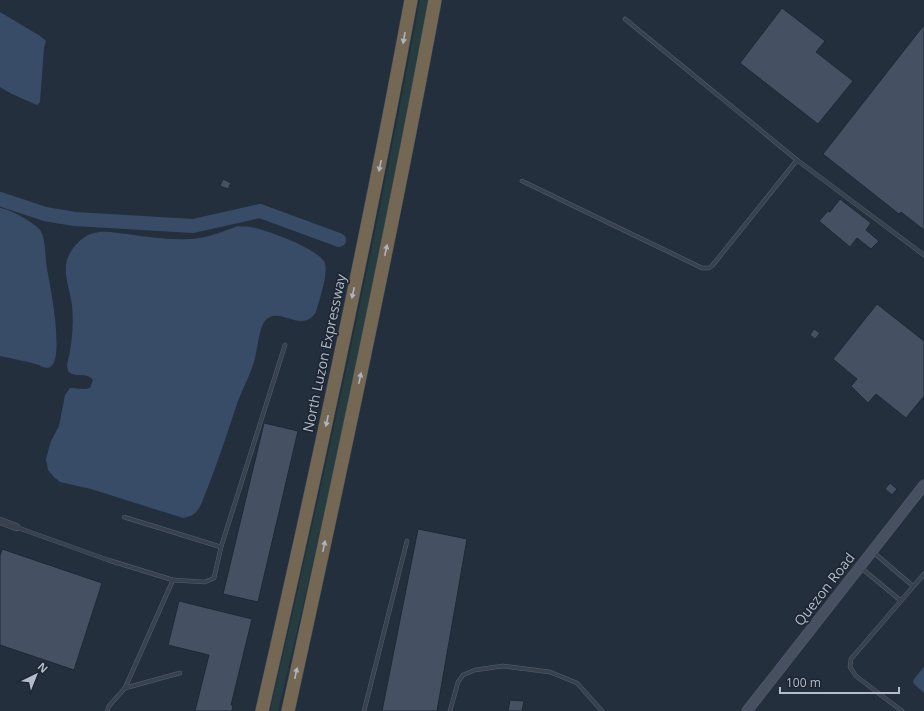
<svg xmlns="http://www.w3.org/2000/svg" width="924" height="711" viewBox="0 0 924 711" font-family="'Open Sans',sans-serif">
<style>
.green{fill:#263c3f}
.water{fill:#394c67}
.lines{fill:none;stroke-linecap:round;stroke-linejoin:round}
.river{stroke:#394c67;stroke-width:14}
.building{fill:#455162;stroke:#1f2835}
.lane-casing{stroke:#565f6c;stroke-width:4.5}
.street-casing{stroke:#565f6c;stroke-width:8}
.secondary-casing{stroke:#565f6c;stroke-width:11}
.highway-casing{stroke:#434c59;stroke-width:14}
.lane{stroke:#38414e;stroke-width:3.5}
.street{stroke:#38414e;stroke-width:7}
.secondary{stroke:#465061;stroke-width:10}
.highway{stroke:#746855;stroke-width:13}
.oneway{fill:#aeb4bd}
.labels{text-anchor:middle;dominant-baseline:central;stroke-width:3.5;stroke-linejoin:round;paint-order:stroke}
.street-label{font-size:14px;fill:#b4bcc9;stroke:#1d2633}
</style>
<rect width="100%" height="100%" fill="#242f3e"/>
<path class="green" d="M420,0H429C384,238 335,476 278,711H270C325,475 376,238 420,0Z"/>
<g class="water">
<polygon points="0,12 40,36 46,41 44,48 40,102 37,105 12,94 0,87"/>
<path d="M0,208C10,209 33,222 40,230C46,238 45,259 47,269C50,284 65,360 50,367C47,369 42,367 39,365C26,361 13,359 0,356Z"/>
<path d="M238,226C242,227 246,226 250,227C265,229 322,250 325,264C328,276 319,300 316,312C302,335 278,304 265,321C259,328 257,352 254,362C250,375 243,388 238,401C228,430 219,459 208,487C204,495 202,506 196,512C192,516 188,517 183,518L91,489L60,482L54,477L48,470L46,459L51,441L59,426L65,395L70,388C77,388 84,390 90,388L93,380C86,371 75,379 68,371L67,365C72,346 74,325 72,305C70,290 63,274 67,260C70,249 83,235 94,233C105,230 116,233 127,234C147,237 168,240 188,239C205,239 222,232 238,226Z"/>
<polygon points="924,667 924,693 913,683 914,679"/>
</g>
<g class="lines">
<polyline class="river" points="0,199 45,214 75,219 193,226 260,211 339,240"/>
</g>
<g class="building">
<polygon points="782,8 825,41 816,52 853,81 818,124 740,63"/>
<polygon points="924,25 924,230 901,212 899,214 823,154"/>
<polygon points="223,179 231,183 228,189 220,186"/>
<polygon points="840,199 871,223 866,230 879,241 871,249 857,238 850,247 819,221 828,211 830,212"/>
<polygon points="877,304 924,341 924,396 906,418 876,394 868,403 851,386 857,379 833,359"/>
<polygon points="814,329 820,333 815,339 810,335"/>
<polygon points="264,423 298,431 258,602 223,594"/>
<polygon points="890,483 897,489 892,495 885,489"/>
<polygon points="418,529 467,539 437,711 382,711"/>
<polygon points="2,549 102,583 74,670 0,645 0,556"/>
<polygon points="179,601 252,619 231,705 233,705 232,711 195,711 209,655 168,645"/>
<polygon points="510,700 524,701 522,711 508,711"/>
</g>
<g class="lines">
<g class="lane-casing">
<g id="lane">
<polyline points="625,19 797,160 924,255"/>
<polyline points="522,181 702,268 709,268 712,266 797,160"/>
<polyline points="124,517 221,547"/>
<polyline points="16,527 108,560 173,580"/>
<polyline points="873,552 913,586"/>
<polyline points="860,567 900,600"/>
<polyline points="125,688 180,673"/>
<polyline points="107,711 109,706 125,688 173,580 205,582 214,578 221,547 285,345"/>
<polyline points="364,711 407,541"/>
<polyline points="450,711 458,682 463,675 475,670 503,666 550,672 577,683 602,711"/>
<polyline points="902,711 856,676 850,667 851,659 924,574"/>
</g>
</g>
<g class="street-casing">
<polyline id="street" points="0,521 16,527"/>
</g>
<g class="secondary-casing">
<polyline id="secondary" points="747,711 924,485"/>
</g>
<g class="highway-casing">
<g id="highway">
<path d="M262,711C316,475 367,238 411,0"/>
<path d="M288,711C340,475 391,238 435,0"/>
</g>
</g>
<use href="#lane" class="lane"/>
<use href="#street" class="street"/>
<use href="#secondary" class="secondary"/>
<use href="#highway" class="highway"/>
</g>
<defs><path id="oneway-solid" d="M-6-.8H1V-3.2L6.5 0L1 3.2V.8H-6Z"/></defs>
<g class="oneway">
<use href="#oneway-solid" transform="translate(404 38) rotate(100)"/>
<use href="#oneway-solid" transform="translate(380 166) rotate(102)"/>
<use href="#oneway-solid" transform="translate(386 250) rotate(-78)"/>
<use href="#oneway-solid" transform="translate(353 293) rotate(102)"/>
<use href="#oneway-solid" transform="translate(360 378) rotate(-78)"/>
<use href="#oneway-solid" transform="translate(327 421) rotate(102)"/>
<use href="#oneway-solid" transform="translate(324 546) rotate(-78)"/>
<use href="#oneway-solid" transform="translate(296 673) rotate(-78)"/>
</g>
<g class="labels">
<g class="street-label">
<text transform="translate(324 353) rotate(-78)">North Luzon Expressway</text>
<text transform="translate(824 589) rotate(-52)">Quezon Road</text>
</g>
</g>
<g transform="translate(36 675) rotate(43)" stroke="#1d2633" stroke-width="3" paint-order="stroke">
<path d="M0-3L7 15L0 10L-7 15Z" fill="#b4bcc9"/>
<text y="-6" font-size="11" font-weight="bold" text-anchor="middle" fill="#b4bcc9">N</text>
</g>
<path d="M780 687v6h119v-6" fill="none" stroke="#b4bcc9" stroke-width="2"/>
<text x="786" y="687" font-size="12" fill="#b4bcc9" stroke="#1d2633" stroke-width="3" paint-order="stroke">100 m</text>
</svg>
